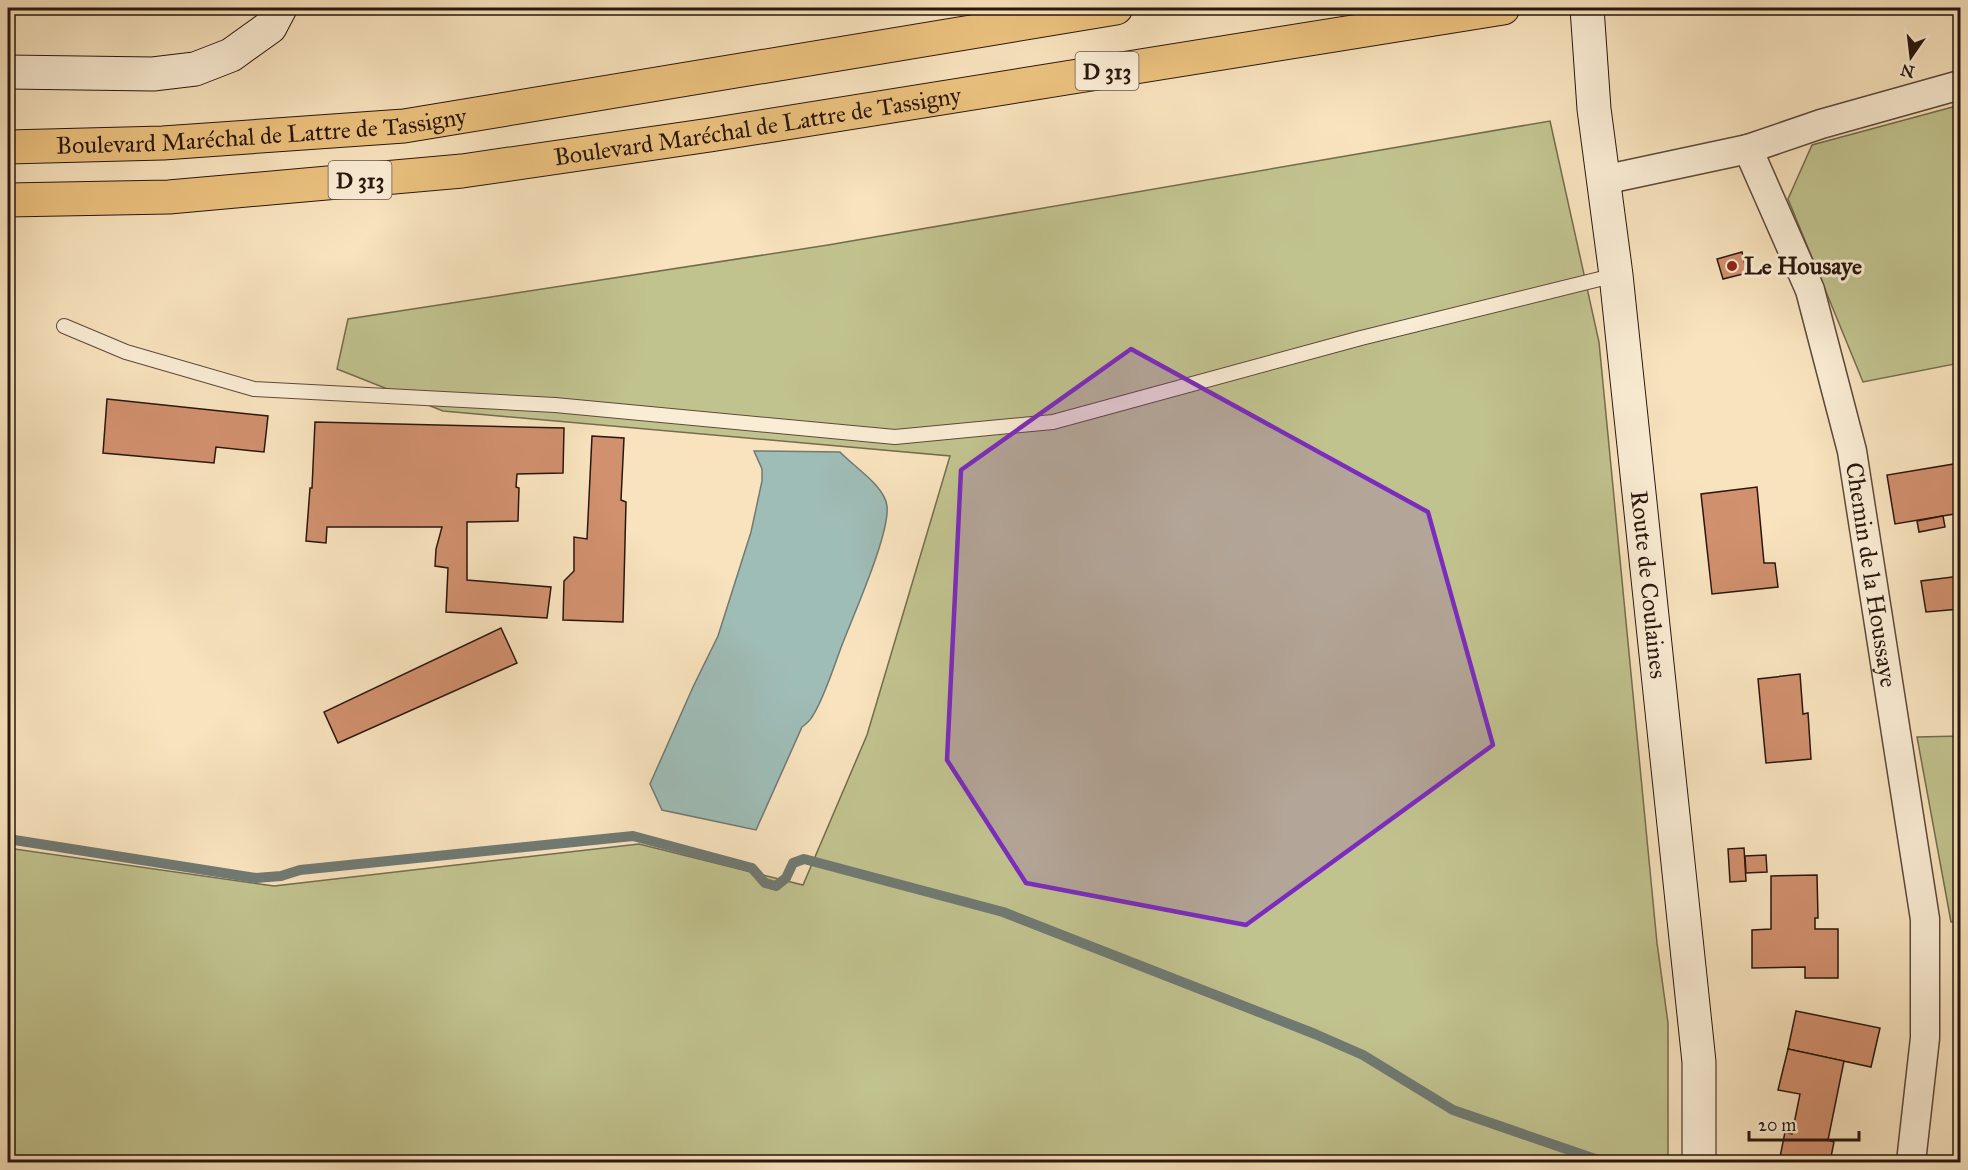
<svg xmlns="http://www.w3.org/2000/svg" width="1968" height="1170" viewBox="0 0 1968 1170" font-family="'IM FELL Great Primer',serif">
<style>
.green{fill:#c1c38f;stroke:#756c4e;stroke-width:1.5}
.water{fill:#9fbdb7;stroke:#707a73;stroke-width:1.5}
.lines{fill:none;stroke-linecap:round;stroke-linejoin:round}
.stream{stroke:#707a73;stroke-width:10}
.building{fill:#d1906e;stroke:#29160d;stroke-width:1.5}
.lane-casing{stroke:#5d4939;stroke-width:16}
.street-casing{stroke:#5d4939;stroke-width:31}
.secondary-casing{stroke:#29160d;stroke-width:35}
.highway-casing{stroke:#29160d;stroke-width:35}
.lane{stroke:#faedd5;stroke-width:14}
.street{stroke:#faedd5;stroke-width:28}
.secondary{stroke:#faedd5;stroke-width:33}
.highway{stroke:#ecc27f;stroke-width:33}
.marked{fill:#7b2cbf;fill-opacity:0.2;stroke:#7b2cbf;stroke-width:4.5;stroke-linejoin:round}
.poi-dot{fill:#8f2418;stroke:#faedd5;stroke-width:2}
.labels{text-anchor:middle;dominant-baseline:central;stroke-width:6;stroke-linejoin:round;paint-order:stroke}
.shield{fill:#faedd5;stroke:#685649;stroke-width:1.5}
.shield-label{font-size:22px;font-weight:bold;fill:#29160d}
.street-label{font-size:24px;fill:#29160d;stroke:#faedd5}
.poi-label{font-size:24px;font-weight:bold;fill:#29160d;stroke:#faedd5;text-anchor:start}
</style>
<rect width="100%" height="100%" fill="#f8e3be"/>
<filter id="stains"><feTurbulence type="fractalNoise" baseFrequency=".00333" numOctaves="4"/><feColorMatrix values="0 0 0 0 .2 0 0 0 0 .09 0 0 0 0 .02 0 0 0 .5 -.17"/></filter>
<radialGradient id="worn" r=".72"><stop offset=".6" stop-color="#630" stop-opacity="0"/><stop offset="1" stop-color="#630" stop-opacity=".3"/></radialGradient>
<g class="green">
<polygon points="1960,105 1960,363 1863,382 1788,199 1812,145"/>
<polygon points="1550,121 1599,342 1657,943 1668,1023 1668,1162 8,1162 8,848 274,886 639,844 803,885 867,735 950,456 443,411 337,369 348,319 828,245"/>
<polygon points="1960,736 1960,921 1951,922 1917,737"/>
</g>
<path class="water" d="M754,451L840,452C854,467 885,486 887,506C890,534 853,616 842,645C834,666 824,699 812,717C810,721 806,724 802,727L756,830L662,810L650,784L693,687L718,636L751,532L762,481V469Z"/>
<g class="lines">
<polyline class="stream" points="8,839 256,878 281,876 300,870 633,836 752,868 765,883 776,886 786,878 793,863 804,859 1003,912 1315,1034 1363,1055 1453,1110 1604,1162"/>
</g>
<g class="building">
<polygon points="1742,252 1747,273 1723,279 1717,259"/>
<polygon points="107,399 268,416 264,452 216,447 214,463 103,453"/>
<polygon points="315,422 564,428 563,473 517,474 516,487 519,488 518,521 467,522 467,580 551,587 547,618 446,612 448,568 435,566 436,549 442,527 327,527 326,543 306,541 310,488 312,488"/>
<polygon points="592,436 624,438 621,500 626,502 623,622 563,620 564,581 574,571 574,537 587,539"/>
<polygon points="1960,463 1960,513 1895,524 1887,475"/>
<polygon points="1757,487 1764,563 1775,563 1778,587 1712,594 1701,494"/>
<polygon points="1943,516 1945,527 1919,532 1917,521"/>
<polygon points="1960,576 1960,609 1926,612 1921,581"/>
<polygon points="501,628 517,663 338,743 324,712"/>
<polygon points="1800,674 1803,714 1808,713 1811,759 1766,763 1758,679"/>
<polygon points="1744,848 1746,881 1730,882 1728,849"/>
<polygon points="1766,855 1767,872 1746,873 1745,856"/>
<polygon points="1817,875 1818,918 1815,918 1815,929 1838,929 1838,978 1805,978 1805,967 1752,968 1752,930 1771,929 1771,876"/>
<polygon points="1796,1011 1880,1028 1871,1067 1788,1049"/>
<polygon points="1788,1049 1844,1061 1828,1140 1834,1142 1830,1162 1779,1162 1785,1132 1792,1134 1800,1094 1778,1090"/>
</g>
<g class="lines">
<g class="lane-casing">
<polyline id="lane" points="64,326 126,352 254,389 555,405 895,437 1053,422 1361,338 1616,275"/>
</g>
<g class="street-casing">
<g id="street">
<polyline points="1748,149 1821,124 1960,85"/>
<path id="s1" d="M1603,180L1748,149L1810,290L1852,451L1925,919V1038L1911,1162"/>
</g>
</g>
<g class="secondary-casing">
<g id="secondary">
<path id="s2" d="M1587,8L1594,109L1616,275L1699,1062V1162"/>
<polyline points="8,72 153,74 195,69 231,55 270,27 280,8"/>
</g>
</g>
<g class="highway-casing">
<g id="highway">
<path id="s3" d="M8,147L163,143L404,126L1116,8"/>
<path id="s4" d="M8,200L169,197L462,171L710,135L1503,8"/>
</g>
</g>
<use href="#lane" class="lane"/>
<use href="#street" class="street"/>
<use href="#secondary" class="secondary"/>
<use href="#highway" class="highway"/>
</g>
<path class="marked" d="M1131,349L1428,512L1493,745L1246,925L1026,883L947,760L961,470Z"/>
<circle class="poi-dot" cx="1732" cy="266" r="6"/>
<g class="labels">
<g class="shield">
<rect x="1075.5" y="52" width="63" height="38" rx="4.5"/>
<rect x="328.5" y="161" width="63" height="38" rx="4.5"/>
</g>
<g class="shield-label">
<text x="1107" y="71">D 313</text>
<text x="360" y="180">D 313</text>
</g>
<g class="street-label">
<text stroke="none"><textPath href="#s4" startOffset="754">Boulevard Maréchal de Lattre de Tassigny</textPath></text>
<text stroke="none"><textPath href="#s3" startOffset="254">Boulevard Maréchal de Lattre de Tassigny</textPath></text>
<text stroke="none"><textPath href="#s1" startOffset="594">Chemin de la Houssaye</textPath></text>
<text stroke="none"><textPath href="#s2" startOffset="580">Route de Coulaines</textPath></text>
</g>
<g class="poi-label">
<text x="1744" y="266">Le Housaye</text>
</g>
</g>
<rect width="1968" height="1170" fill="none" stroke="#f8e3be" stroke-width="30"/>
<rect x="9" y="9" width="1950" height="1152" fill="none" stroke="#29160d" stroke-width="3"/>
<rect x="15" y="15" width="1938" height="1140" fill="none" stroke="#29160d" stroke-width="1.5"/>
<g transform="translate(1911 57) rotate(194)" stroke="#faedd5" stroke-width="4.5" paint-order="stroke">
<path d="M0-4.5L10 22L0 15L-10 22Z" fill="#29160d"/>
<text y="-9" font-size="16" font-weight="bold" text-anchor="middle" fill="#29160d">N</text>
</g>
<path d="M1749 1131v9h110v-9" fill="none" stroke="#29160d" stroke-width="3"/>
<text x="1758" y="1131" font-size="18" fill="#29160d" stroke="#faedd5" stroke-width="4.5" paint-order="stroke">20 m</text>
<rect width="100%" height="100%" filter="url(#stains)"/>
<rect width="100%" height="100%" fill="url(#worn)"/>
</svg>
